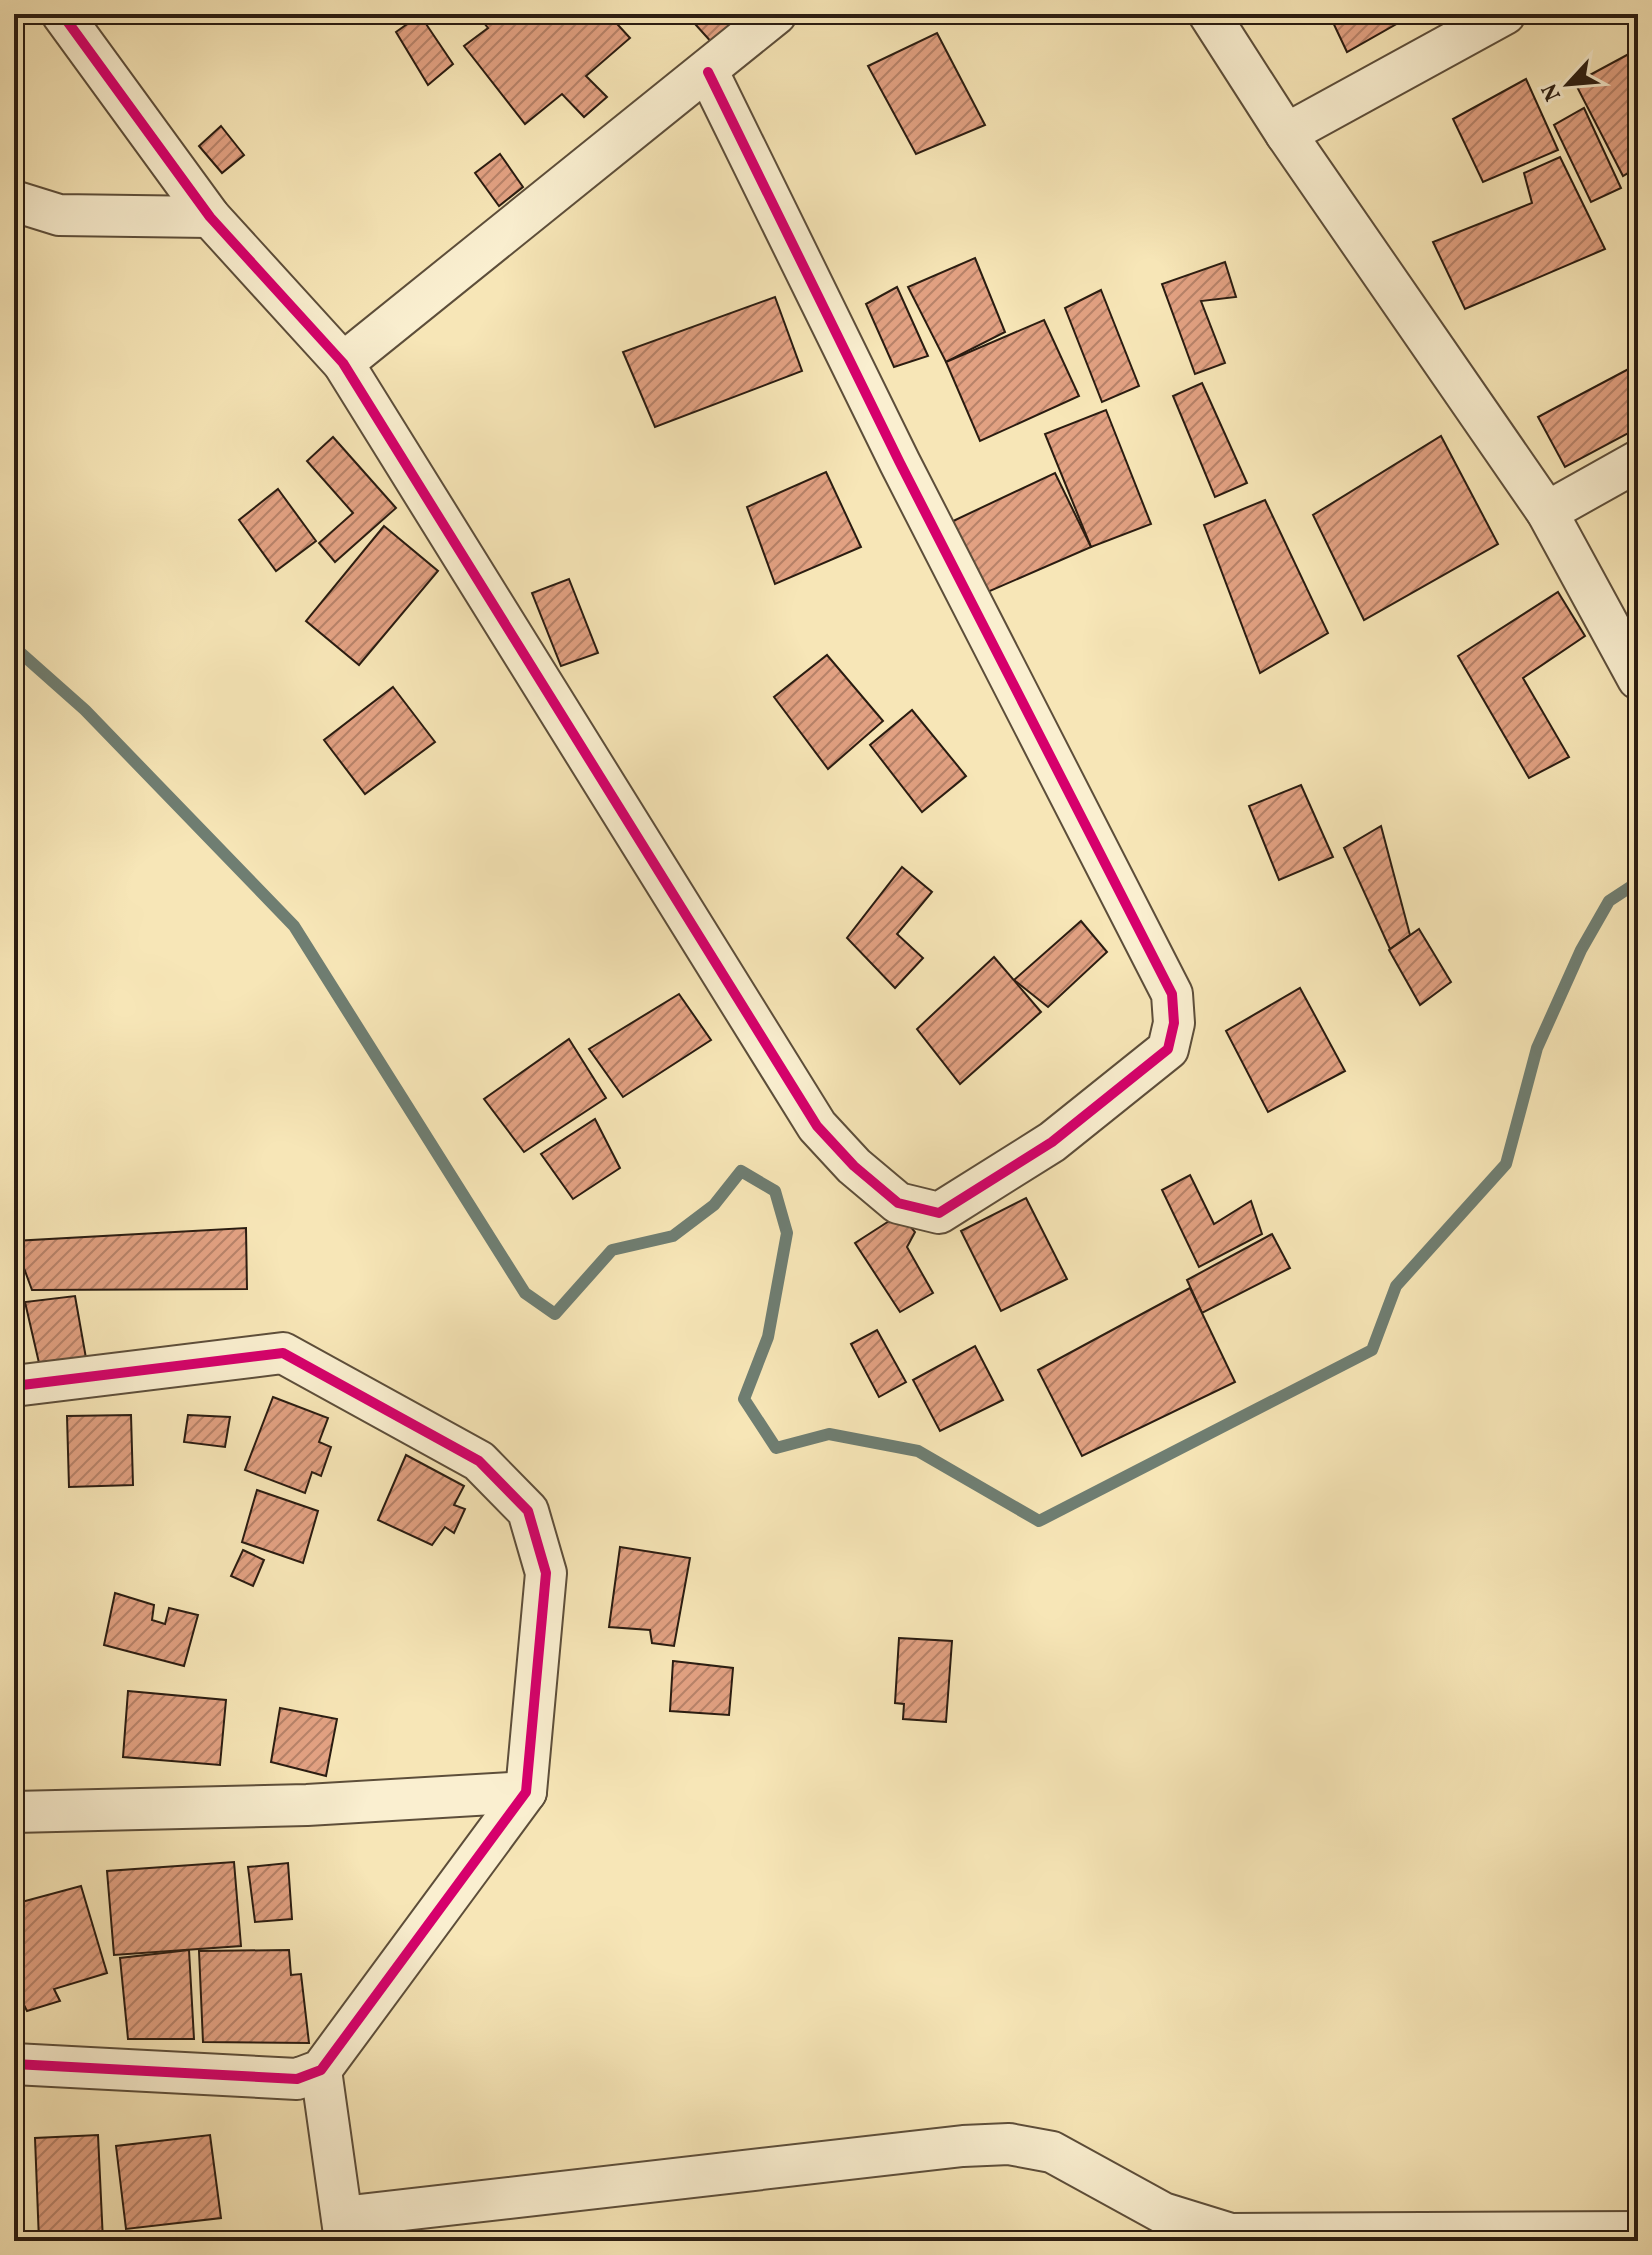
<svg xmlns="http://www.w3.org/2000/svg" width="1652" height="2255" viewBox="0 0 1652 2255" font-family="Vollkorn,serif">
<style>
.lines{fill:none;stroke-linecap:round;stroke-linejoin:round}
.stream{stroke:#6f7e72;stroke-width:12}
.building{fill:url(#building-hatch);stroke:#2a1c11;stroke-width:2}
.minor-casing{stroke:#5d4e3a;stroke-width:44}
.minor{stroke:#faefd0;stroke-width:40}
.cycleway-casing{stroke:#faefd0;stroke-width:15}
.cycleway{stroke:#d6006c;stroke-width:10}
</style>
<defs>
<pattern id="building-hatch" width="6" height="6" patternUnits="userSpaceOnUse" patternTransform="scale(2)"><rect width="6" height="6" fill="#e2a182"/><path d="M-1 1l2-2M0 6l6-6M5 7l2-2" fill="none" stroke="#b78269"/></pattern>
</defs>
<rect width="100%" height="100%" fill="#f7e6b7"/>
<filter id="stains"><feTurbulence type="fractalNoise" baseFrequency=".0025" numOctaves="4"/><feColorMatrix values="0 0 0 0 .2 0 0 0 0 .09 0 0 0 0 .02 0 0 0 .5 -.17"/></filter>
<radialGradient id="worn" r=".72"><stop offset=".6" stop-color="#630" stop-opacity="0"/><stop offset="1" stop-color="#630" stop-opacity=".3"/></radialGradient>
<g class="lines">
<polyline class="stream" points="14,647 85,710 294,926 525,1293 555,1314 612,1250 673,1236 714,1205 741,1171 775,1191 787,1233 768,1337 744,1399 776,1448 829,1434 918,1451 1039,1521 1372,1350 1396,1286 1506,1164 1537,1048 1581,950 1609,901 1638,882"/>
</g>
<g class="building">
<polygon points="484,14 608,14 630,38 586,76 607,97 584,117 562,94 525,124 464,46 488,28 480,18"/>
<polygon points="686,14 750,14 714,45"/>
<polygon points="1329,14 1414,14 1347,52"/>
<polygon points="420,15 453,64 428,85 396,32"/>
<polygon points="937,33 985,125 916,154 868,66"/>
<polygon points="1638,49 1638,167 1623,176 1575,83"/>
<polygon points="1526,79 1558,150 1483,182 1453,119"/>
<polygon points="1584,108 1621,188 1591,202 1554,125"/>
<polygon points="221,126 244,155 222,173 199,146"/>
<polygon points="500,154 523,187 499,206 475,173"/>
<polygon points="1560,157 1605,249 1465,309 1433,242 1532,203 1524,173"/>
<polygon points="975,258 1005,332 946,362 908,287"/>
<polygon points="1225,262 1236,297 1201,301 1225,363 1195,374 1162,284"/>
<polygon points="897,287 928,356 894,367 866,304"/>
<polygon points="1101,290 1139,386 1102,402 1065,308"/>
<polygon points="775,297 802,371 655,427 623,352"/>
<polygon points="1044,320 1079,396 980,441 946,362"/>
<polygon points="1638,364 1638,428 1565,467 1538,417"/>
<polygon points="1202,383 1247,483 1215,497 1173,396"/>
<polygon points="1106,410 1151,524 1091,547 1045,434"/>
<polygon points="1441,436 1498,544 1364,620 1313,515"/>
<polygon points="333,437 396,508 335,562 319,543 353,513 307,461"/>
<polygon points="826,472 861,547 775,584 747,507"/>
<polygon points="1055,473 1091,547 983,594 951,522"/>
<polygon points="278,489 316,541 276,571 239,520"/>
<polygon points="1265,500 1328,633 1260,673 1204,525"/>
<polygon points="384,526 438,571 359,665 306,621"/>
<polygon points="569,579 598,653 561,666 532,593"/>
<polygon points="1558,592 1585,636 1523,678 1569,757 1529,778 1458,656"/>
<polygon points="827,655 883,721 828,769 774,697"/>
<polygon points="393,687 435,742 365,794 324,740"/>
<polygon points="912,710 966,776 922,812 870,745"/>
<polygon points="1301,785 1333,857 1279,880 1249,806"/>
<polygon points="1381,826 1410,935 1390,949 1344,848"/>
<polygon points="902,867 932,892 897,934 923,958 895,988 847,938"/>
<polygon points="1081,921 1107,952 1048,1007 1014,980"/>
<polygon points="1419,929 1451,982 1420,1005 1389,950"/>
<polygon points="994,957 1041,1012 960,1084 917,1029"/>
<polygon points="1300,988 1345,1071 1268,1112 1226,1031"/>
<polygon points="679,994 711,1040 623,1097 589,1049"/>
<polygon points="569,1039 606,1098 524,1152 484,1099"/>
<polygon points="595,1119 620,1168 573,1199 541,1154"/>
<polygon points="1190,1175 1214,1224 1251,1201 1262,1234 1199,1267 1162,1190"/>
<polygon points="1026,1198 1067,1279 1001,1311 961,1231"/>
<polygon points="900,1214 915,1232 907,1247 933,1293 900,1312 855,1243"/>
<polygon points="246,1228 247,1289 32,1290 14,1241"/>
<polygon points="1272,1234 1290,1268 1202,1313 1187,1280"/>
<polygon points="1190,1288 1235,1382 1082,1456 1038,1370"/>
<polygon points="75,1296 86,1358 39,1363 25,1302"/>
<polygon points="877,1330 906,1382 879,1397 851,1344"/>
<polygon points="975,1346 1003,1400 940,1431 913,1380"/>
<polygon points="273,1397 328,1418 319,1442 331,1447 321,1476 312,1472 305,1493 245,1470"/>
<polygon points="131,1415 133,1485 69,1487 67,1416"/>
<polygon points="188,1415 230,1417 225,1447 184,1442"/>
<polygon points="406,1455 464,1486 454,1505 465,1509 454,1533 445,1527 432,1545 378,1520"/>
<polygon points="257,1490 318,1511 303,1563 242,1542"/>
<polygon points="620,1547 690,1558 674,1646 652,1643 650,1630 609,1627"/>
<polygon points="243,1550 264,1560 253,1586 231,1576"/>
<polygon points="115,1593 154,1605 152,1620 165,1624 169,1608 198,1615 184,1666 104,1645"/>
<polygon points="899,1638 952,1641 946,1722 903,1719 904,1704 895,1703"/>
<polygon points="673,1661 733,1668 729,1715 670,1711"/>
<polygon points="128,1691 226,1700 220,1765 123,1757"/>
<polygon points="280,1708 337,1719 326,1776 271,1762"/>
<polygon points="234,1862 241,1946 114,1955 107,1871"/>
<polygon points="288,1863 292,1919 255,1922 248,1867"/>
<polygon points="81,1886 107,1973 54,1989 60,2001 27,2011 20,1997 14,1998 14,1904"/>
<polygon points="189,1950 194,2039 128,2039 120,1958"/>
<polygon points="289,1950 291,1975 301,1974 309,2043 203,2042 199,1951"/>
<polygon points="98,2135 103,2241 39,2241 35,2138"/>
<polygon points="210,2135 221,2218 126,2229 116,2146"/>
</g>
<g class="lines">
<g class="minor-casing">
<g id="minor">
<polyline points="62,14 210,217 343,363 817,1126 854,1166 898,1203 939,1213 1052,1142 1168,1049 1174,1023 1172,994 900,463 708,72"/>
<polyline points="1209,14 1286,134 1547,512 1638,679"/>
<polyline points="1286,134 1505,14"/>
<polyline points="14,201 59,215 210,217"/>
<polyline points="343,363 776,14"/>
<polyline points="1547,512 1638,461"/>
<polyline points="14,1386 283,1353 479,1461 528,1511 546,1573 526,1792 321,2070 297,2079 14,2064"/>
<polyline points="14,1812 307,1805 526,1792"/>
<polyline points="321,2070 345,2241"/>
<polyline points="342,2217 963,2146 1009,2144 1052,2152 1163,2213 1231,2234 1638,2232"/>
</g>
</g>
<use href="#minor" class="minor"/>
<g class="cycleway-casing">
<g id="cycleway">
<polyline points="62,14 210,217 343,363 817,1126 854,1166 898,1203 939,1213 1052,1142 1168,1049 1174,1023 1172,994 900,463 708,72"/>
<polyline points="14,1386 283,1353 479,1461 528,1511 546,1573 526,1792 321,2070 297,2079 14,2064"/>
</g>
</g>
<use href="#cycleway" class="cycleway"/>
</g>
<rect width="1652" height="2255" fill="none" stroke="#f7e6b7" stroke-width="48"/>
<rect x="16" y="16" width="1620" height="2223" fill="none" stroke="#2a1c11" stroke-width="4"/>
<rect x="24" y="24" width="1604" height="2207" fill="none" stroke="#2a1c11" stroke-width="2"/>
<g transform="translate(1568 84) rotate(244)" stroke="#faefd0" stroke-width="6" paint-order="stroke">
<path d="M0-6L14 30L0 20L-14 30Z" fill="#2a1c11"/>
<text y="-12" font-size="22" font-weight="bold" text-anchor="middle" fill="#2a1c11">N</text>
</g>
<rect width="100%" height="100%" filter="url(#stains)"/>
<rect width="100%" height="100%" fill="url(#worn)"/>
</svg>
